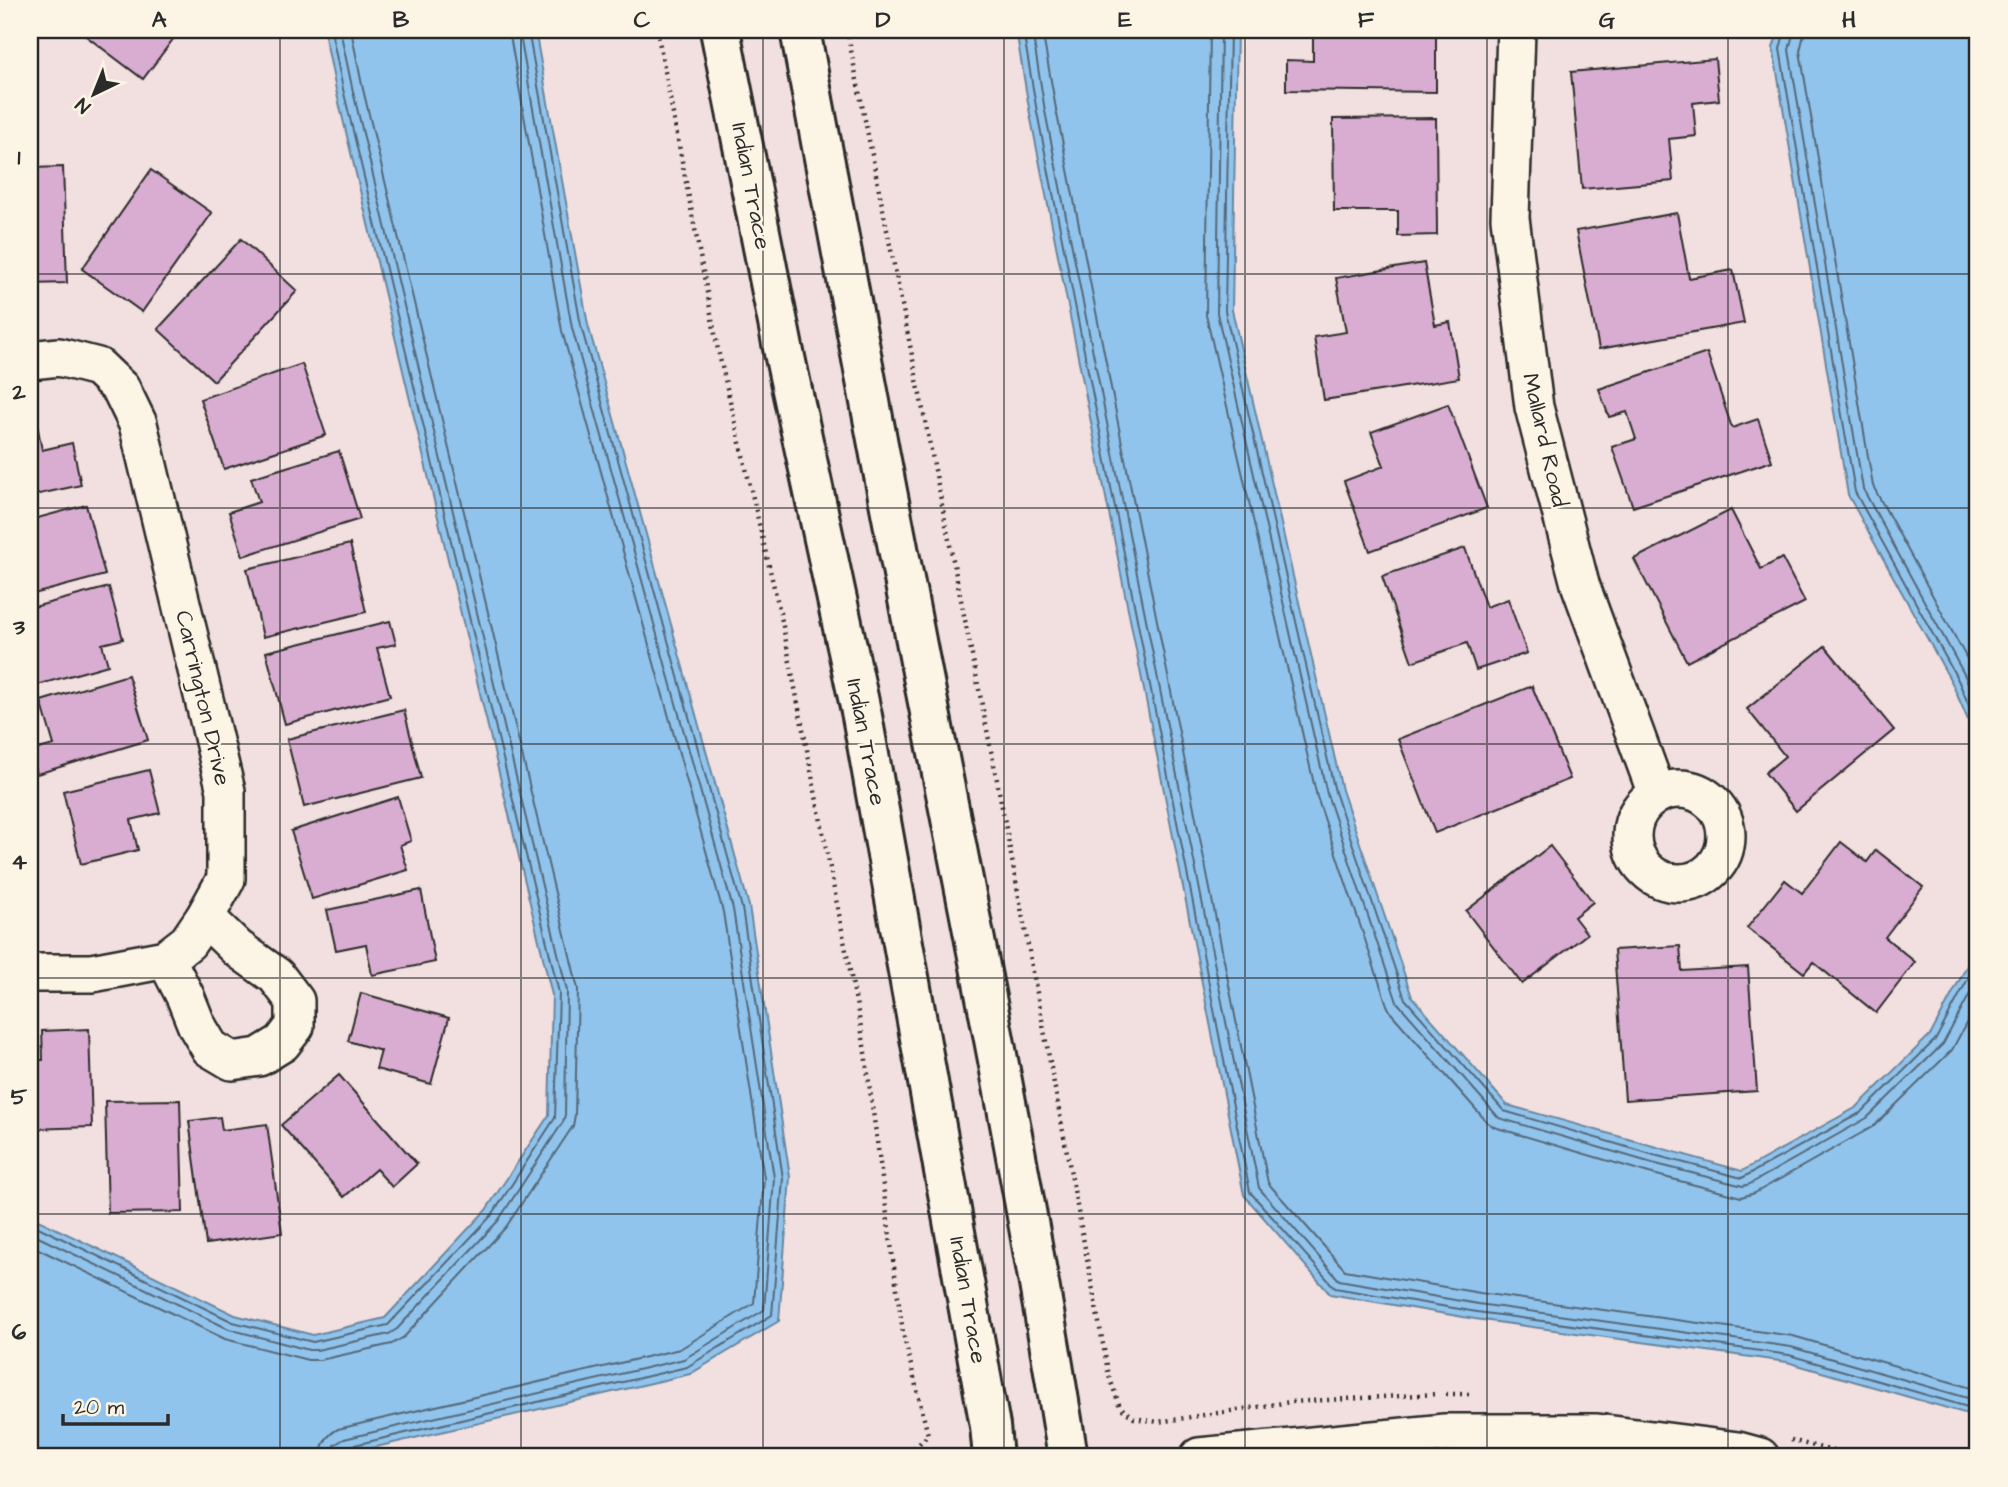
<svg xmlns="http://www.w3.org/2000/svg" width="2008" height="1487" viewBox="0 0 2008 1487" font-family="'Architects Daughter',sans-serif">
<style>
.water{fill:#91c4ed;stroke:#68879f;stroke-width:2}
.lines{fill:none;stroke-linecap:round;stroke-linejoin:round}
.shore{stroke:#546879;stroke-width:2}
.building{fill:#d9add1;stroke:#2b2b2b;stroke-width:2}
.minor-casing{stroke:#2b2b2b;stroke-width:42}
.secondary-casing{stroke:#2b2b2b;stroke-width:44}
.path{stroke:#2b2b2b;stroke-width:4.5;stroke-dasharray:2 5;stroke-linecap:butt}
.minor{stroke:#fcf5e5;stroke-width:37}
.secondary{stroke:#fcf5e5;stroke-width:38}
.grid{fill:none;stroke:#2b2b2b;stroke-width:2;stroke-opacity:0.55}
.labels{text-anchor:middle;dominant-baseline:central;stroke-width:5;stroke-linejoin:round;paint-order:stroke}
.street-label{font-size:23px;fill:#2b2b2b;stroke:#fcf5e5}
.neatline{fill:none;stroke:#2b2b2b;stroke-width:2.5}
.grid-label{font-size:23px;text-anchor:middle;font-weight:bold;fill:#2b2b2b}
</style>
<rect width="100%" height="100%" fill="#f2dfdf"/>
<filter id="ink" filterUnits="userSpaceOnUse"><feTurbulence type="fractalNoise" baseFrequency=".0143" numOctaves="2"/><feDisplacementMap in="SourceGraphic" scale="14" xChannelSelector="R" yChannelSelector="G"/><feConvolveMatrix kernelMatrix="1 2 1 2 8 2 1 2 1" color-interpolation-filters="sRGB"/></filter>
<g filter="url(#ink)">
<g class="water">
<polygon points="324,30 535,30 588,325 749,906 790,1177 779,1321 690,1374 333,1457 30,1457 30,1216 235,1315 313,1335 385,1318 486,1210 549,1115 552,995 336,90"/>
<polygon points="1016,30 1237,30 1232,310 1342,790 1412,997 1507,1105 1742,1171 1857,1107 1931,1034 1978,945 1978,1417 1787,1362 1475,1319 1330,1294 1244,1195 1030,114"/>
<polygon points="1779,30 1978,30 1978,743 1952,683 1848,495 1773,48"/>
</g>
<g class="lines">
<g class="shore">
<polyline points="1023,30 1037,112 1250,1192 1335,1288 1477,1312 1789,1355 1978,1410"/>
<polyline points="1032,30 1045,111 1259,1188 1339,1280 1478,1304 1791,1347 1978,1401"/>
<polyline points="1042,30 1056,109 1268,1183 1345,1270 1480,1293 1793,1336 1978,1390"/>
<polyline points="1210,30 1206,315 1317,797 1387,1005 1391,1013 1487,1122 1494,1127 1649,1173 1741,1197 1755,1193 1874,1126 1952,1050 1978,1001"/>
<polyline points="1221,30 1217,313 1327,794 1397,1002 1499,1118 1652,1163 1743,1186 1750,1184 1867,1118 1943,1044 1978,979"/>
<polyline points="1230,30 1225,311 1335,792 1405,999 1504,1111 1654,1155 1742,1178 1862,1112 1936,1039 1978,960"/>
<polyline points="1785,30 1780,49 1855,492 1958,680 1978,726"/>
<polyline points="1794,30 1789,50 1863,489 1965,676 1978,705"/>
<polyline points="1805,30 1800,51 1873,486 1978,679"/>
<polyline points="30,1223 233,1322 313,1342 388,1325 492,1215 555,1118 559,993 343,89 331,30"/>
<polyline points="30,1233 229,1329 309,1350 317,1350 389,1334 397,1329 498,1221 563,1122 565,1115 567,991 352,87 340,30"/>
<polyline points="30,1245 225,1339 308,1360 320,1360 392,1344 404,1337 506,1227 573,1126 575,1115 578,989 362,85 351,30"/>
<path d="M321,1457C321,1444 327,1435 338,1429L680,1349L754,1303L764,1178L723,912L562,331L509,30"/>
<polyline points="331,1457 334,1445 344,1439 684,1359 764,1310 774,1178 733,909 572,328 519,30"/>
<polyline points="340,1457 341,1450 346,1447 687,1367 772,1315 783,1178 742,908 581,326 528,30"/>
</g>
</g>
<g class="building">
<polygon points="30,30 36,30 32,101 30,101"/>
<polygon points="78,30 180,30 143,79"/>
<polygon points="1313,30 1436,30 1436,92 1286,90 1286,60 1313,61"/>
<polygon points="1680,30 1722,30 1722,35"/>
<polygon points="1715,59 1719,100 1693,103 1696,136 1669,139 1673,181 1582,189 1571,72"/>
<polygon points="1436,118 1437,235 1398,236 1398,211 1334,211 1333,119"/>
<polygon points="63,167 67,283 30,284 30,168"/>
<polygon points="151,170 212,213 142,312 82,269"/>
<polygon points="1677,213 1689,278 1733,270 1744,323 1599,349 1576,231"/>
<polygon points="241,239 297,291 214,381 158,329"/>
<polygon points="1424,263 1435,325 1450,322 1459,378 1324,400 1314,337 1346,332 1336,278"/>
<polygon points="1707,353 1732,428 1758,419 1772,461 1633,507 1612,447 1636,439 1627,412 1609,417 1599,389"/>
<polygon points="302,364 326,435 224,469 200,399"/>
<polygon points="1448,404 1487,508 1370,551 1344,481 1384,466 1371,432"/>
<polygon points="37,424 42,450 72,443 81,485 30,496 30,426"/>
<polygon points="339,451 360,519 243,556 229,512 259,502 251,478"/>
<polygon points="86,505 105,575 30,595 30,520"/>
<polygon points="1731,510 1761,569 1782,558 1805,602 1687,662 1634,559"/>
<polygon points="350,544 366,612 263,637 247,569"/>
<polygon points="1465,548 1486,607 1508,599 1527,653 1476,670 1467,643 1412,662 1382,576"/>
<polygon points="109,587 123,639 102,644 108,665 30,687 30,608"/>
<polygon points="390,621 396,644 377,648 390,696 285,724 266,652"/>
<polygon points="1825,646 1894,730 1796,811 1765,773 1785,756 1747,709"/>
<polygon points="128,675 148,740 37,774 30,751 54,745 41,701"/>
<polygon points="1532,686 1570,779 1435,833 1398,739"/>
<polygon points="404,710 421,778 304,807 287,739"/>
<polygon points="149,770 160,813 131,820 138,850 81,864 63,791"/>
<polygon points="398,797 411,841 400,845 408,870 312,899 291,831"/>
<polygon points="1841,842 1867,862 1876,850 1923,887 1885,937 1915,962 1876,1013 1813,962 1804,973 1747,928 1785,880 1802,893"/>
<polygon points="1550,846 1593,902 1574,917 1587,934 1522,984 1466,911"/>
<polygon points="421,890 435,962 372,975 366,944 336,950 327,910"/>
<polygon points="1680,946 1682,971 1748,967 1757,1091 1625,1100 1614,950"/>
<polygon points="361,993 449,1018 431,1084 376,1069 381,1051 348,1041"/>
<polygon points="89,1029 92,1127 30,1129 30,1060 43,1060 42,1031"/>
<polygon points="339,1075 417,1164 392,1187 376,1169 344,1197 281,1125"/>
<polygon points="180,1100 183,1212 108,1213 105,1101"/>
<polygon points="220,1117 222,1130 267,1124 282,1233 206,1244 189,1121"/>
</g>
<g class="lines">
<g class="minor-casing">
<g id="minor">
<polyline points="1516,30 1510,218 1534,407 1580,584 1657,794"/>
<polyline points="30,360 59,357 98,367 121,389 138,424 226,791 226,879 205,917 188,942 166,959 92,973 30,973"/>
<circle cx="1679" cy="836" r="47"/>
<polyline points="166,959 185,996 197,1026 210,1048 232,1061 259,1057 282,1043 295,1026 295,1001 276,976 237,948 205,917"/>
<polyline points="1199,1457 1445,1433 1597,1433 1738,1451 1760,1457"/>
</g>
</g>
<g class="secondary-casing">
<g id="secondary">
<polyline points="720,30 783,348 862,716 990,1426 993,1457"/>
<path d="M800,30C841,247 881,465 924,682C975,940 1027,1198 1068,1457"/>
</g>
</g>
<g class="path">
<polyline points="657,30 718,350 782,621 863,1038 903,1333 928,1435 918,1445 905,1454 859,1456"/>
<polyline points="847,30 996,775 1109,1376 1120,1407 1134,1418 1158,1422 1290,1402 1438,1394"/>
<polyline points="1446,1394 1469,1394"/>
<polyline points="1791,1440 1855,1457"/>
</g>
<use href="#minor" class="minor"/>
<use href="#secondary" class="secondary"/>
</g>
</g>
<path class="grid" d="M280,30V1457M521,30V1457M763,30V1457M1004,30V1457M1245,30V1457M1487,30V1457M1728,30V1457M30,274H1978M30,508H1978M30,744H1978M30,978H1978M30,1214H1978"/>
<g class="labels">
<g class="street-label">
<text transform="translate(751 186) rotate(79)">Indian Trace</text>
<text transform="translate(1545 440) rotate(77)">Mallard Road</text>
<text transform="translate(203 698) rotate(77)">Carrington Drive</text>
<text transform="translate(866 742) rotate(79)">Indian Trace</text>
<text transform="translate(968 1300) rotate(80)">Indian Trace</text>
</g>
</g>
<rect width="2008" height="1487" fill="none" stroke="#fcf5e5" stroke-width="77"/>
<g transform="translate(94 94) rotate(223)" stroke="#fcf5e5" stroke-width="5" paint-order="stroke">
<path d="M0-5L12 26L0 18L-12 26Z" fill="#2b2b2b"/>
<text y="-10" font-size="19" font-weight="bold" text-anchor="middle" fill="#2b2b2b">N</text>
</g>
<path d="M63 1414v10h105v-10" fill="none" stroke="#2b2b2b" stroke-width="3.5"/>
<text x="74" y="1414" font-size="21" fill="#2b2b2b" stroke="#fcf5e5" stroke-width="5" paint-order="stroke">20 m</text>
<rect x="38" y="38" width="1931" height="1410" class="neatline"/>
<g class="grid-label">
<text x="159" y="27">A</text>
<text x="401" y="27">B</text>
<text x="642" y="27">C</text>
<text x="883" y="27">D</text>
<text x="1125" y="27">E</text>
<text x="1366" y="27">F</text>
<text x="1607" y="27">G</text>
<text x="1849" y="27">H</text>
<text x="19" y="164">1</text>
<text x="19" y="399">2</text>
<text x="19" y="634">3</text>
<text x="19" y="869">4</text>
<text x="19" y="1104">5</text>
<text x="19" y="1339">6</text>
</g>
</svg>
